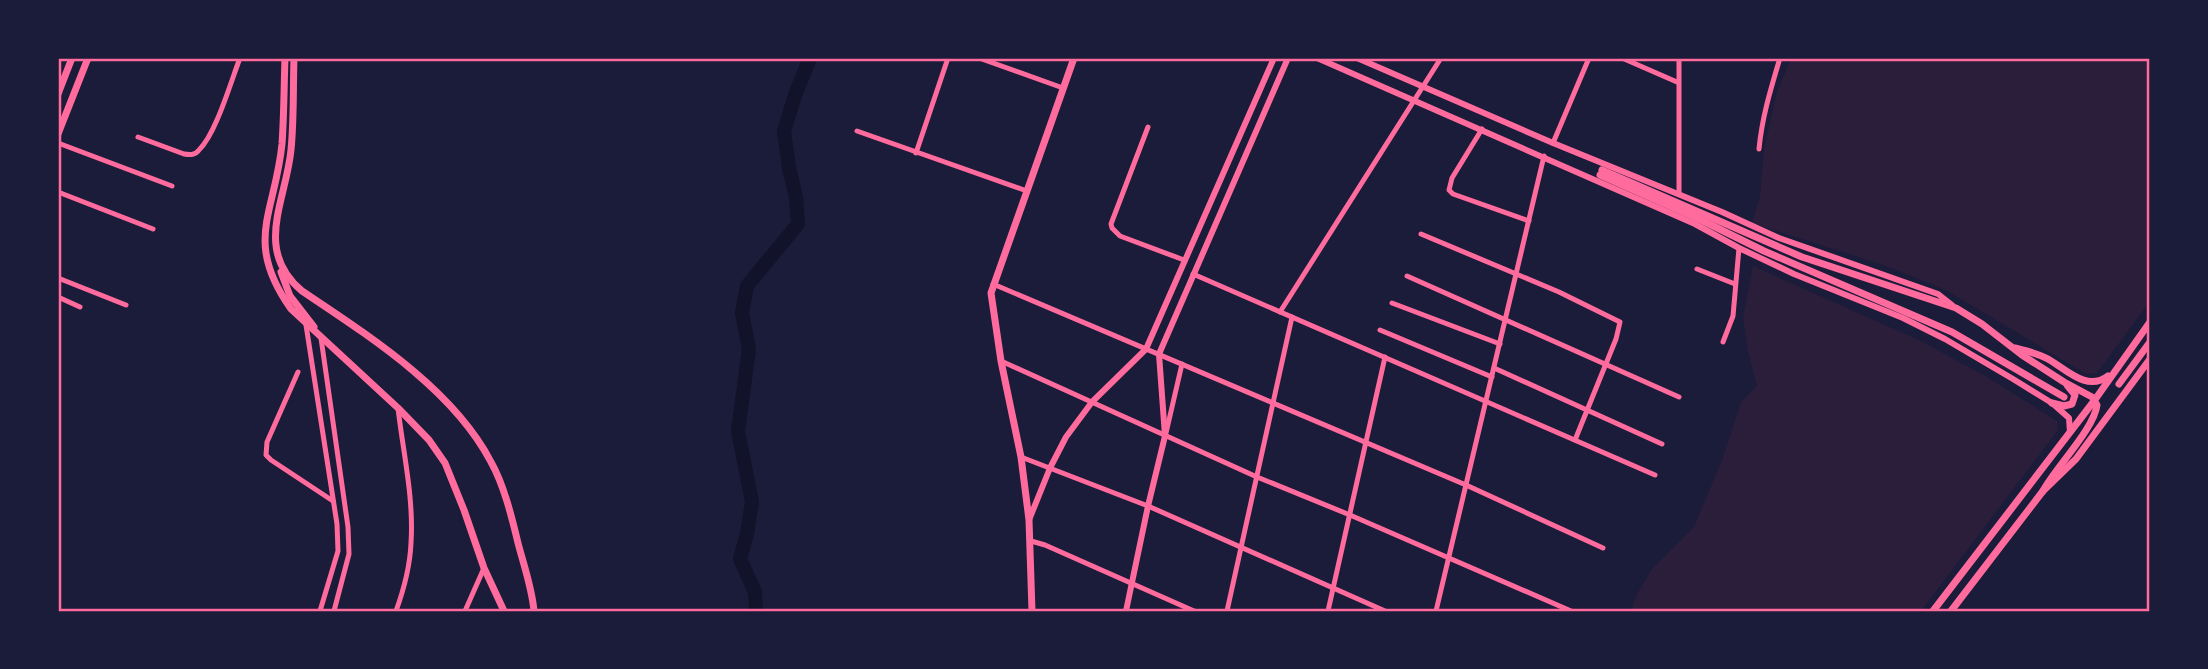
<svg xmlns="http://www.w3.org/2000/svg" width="2208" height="669" viewBox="0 0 2208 669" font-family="'Alegreya Sans',sans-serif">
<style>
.green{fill:#2a1e3b}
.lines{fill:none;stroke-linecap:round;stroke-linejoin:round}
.river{stroke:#12122b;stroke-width:14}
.minor{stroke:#ff6b9d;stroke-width:5}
.tertiary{stroke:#ff6b9d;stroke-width:6}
.secondary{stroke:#ff6b9d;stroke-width:7}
.neatline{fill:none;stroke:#ff6b9d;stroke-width:2.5}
</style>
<rect width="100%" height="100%" fill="#1b1b3a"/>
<g class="green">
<polygon points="1791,58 2150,58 2150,301 2097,373 2086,374 1944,289 1883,265 1752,223 1760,196 1764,150 1776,95"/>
<polygon points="1753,266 1921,341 1989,378 2057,421 2058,430 1921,611 1631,611 1637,594 1652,569 1694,527 1722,460 1741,402 1757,386 1748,352 1743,317"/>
</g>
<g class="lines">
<polyline class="river" points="756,611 755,592 740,559 747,534 752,502 738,431 749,349 742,313 747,286 798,224 796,197 789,168 784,131 795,95 810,58"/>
<g class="minor">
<polyline points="979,58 1063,88"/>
<polyline points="1622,58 1677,82"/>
<polyline points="1679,58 1679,194"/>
<polyline points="1148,127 1111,224 1112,228 1120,236 1184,260"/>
<polyline points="1482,129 1452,178 1449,190 1453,194 1529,221"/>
<polyline points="857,131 1027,191"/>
<path d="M138,137L184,154C191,155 195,155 199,150C216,134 231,81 240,58"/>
<polyline points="58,143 172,186"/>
<polyline points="1553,143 1589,58"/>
<path d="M1759,149C1762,117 1771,88 1780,58"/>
<polyline points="916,153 948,58"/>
<polyline points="58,192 153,229"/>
<polyline points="1421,234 1559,292 1620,322 1616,339 1575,440"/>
<polyline points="1697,269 1735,284"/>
<polyline points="1193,274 1655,475"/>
<polyline points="1407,276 1679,397"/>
<polyline points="58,278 126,305"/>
<polyline points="993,284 1466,485 1603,548"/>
<polyline points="58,297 80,307"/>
<polyline points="1392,303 1500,344"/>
<polyline points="1280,312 1441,58"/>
<polyline points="306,325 337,524 338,551 320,611"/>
<polyline points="1380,330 1492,377"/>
<polyline points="321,338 348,527 349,554 334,611"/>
<polyline points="1723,342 1733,316 1739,248"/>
<polyline points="1001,361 1257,477 1350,515 1571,611"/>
<polyline points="1494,368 1662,444"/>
<polyline points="298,372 267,442 266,455 271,460 333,501"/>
<polyline points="1166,433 1182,364"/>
<polyline points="1021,457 1148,506 1385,611"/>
<polyline points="1031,541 1045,545 1194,611"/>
<path d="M396,611C404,589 410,566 411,543C414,498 403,452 398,408"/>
<polyline points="465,611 484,568"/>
<polyline points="1227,611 1292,317"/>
<polyline points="1328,611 1385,357"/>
<polyline points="1436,611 1544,156"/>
</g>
<g class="tertiary">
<polyline points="1317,58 1695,224 1739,248 1794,274 1903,318 1945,339 2013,379 2052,403 2069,418 2070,432"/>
<polyline points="1357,58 1553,143 1722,212 1779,238 1938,294 1952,305"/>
<polyline points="1029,520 1050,468 1066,437 1092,402 1146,349 1274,58"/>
<polyline points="1126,611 1148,506 1165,436 1159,354 1288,58"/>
</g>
<g class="secondary">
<path d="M285,58C284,86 284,116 282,144C275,214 243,241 291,309L398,408L429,440L445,463L464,510L484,568L504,611"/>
<path d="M294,58C293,88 294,120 291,150C286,201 253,250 302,291C369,336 453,389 491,462C504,485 512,518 518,543C524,566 532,588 534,611"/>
<polyline points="58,94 72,58"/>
<polyline points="58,134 88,58"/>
<path d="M1602,170L1802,257L1956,308L1982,324L2022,355L2064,382L2092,397L2097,405C2094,429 2056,467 2043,491"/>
<polyline points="1600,175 1699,219 1764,251 1952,332 2064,397"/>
<polyline points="281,272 290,296 314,327"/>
<path d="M2015,348C2026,351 2037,353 2048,359C2067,370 2087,392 2108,376"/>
<polyline points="2119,384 2150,342"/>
<polyline points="2052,403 2064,406 2072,404 2075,395 2067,385"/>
<polyline points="1032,611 1029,520 1021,457 1001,361 991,293 1074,58"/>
<polyline points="1933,611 2094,401 2150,322"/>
<polyline points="1951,611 2043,491 2076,459 2150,359"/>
</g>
</g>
<rect width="2208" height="669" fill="none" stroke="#1b1b3a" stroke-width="119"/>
<rect x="60" y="60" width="2088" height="550" class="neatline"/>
</svg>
